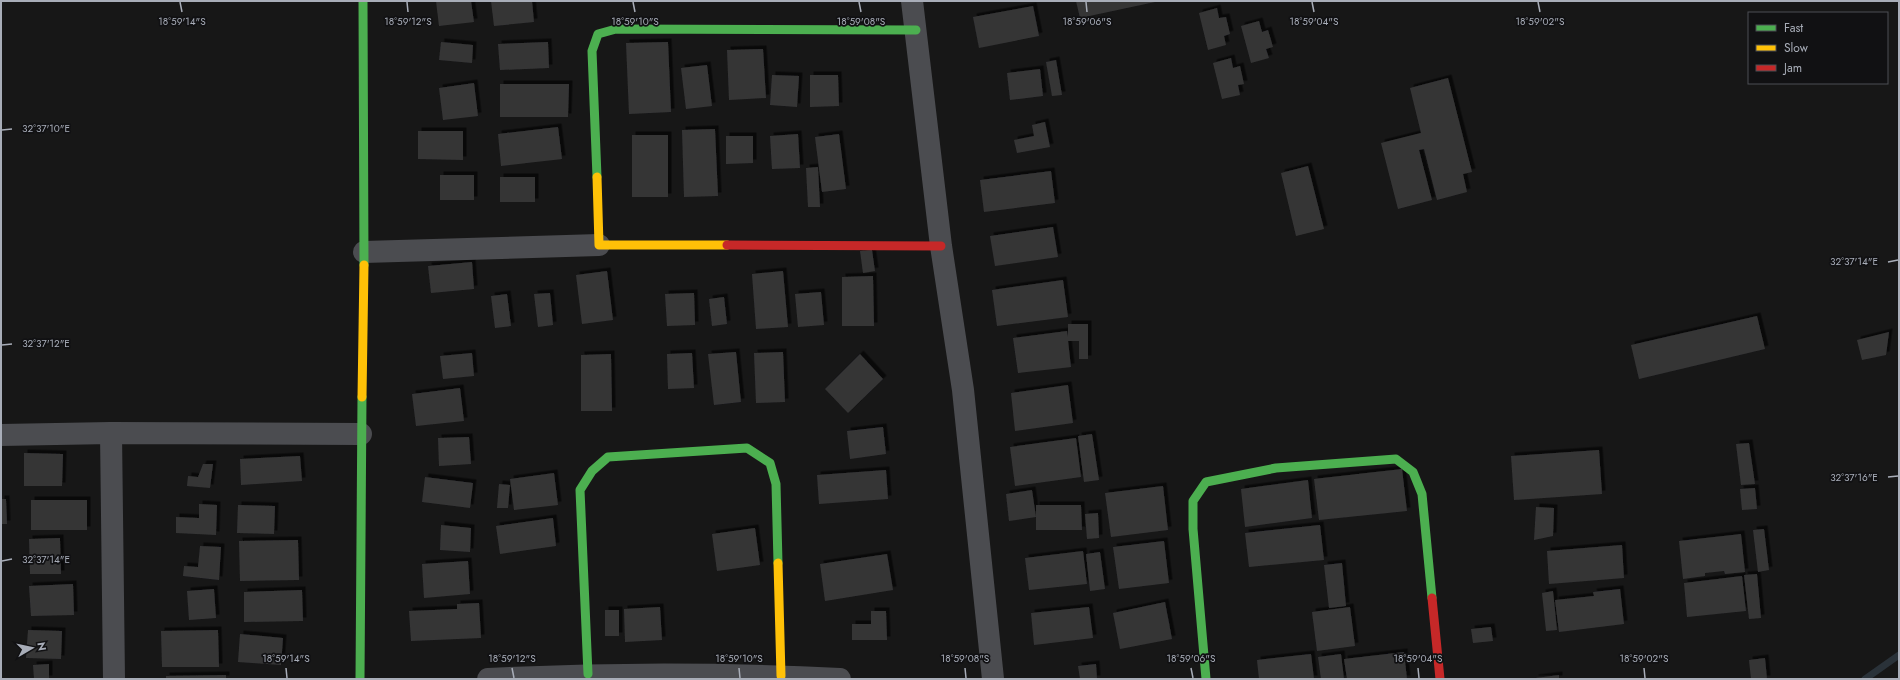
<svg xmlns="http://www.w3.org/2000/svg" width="1900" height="680" viewBox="0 0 1900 680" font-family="Jost,sans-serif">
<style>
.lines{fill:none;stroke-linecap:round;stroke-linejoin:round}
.stream{stroke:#2a3239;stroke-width:7}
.building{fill:#353536;filter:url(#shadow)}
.street{stroke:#4b4c50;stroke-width:22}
.fast{stroke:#4caf50;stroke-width:9}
.slow{stroke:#ffc107;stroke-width:9}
.jam{stroke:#c62828;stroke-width:9}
.ticks{fill:none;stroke:#a8adb8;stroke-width:1.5}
.ticks-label{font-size:10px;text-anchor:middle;fill:#a8adb8;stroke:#111113;stroke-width:3.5;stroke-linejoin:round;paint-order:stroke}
</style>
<defs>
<filter id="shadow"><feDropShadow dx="3.5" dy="-3.5" stdDeviation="0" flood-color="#0009"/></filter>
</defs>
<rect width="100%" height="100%" fill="#171717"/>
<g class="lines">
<polyline class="stream" points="1865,679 1899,655"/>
</g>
<g class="building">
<polygon points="436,1 471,1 474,22 439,26"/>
<polygon points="491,1 532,1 534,22 494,26"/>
<polygon points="1076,1 1155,1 1155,2 1080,18"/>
<polygon points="1033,6 1039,36 979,48 973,17"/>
<polygon points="1217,8 1219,18 1226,17 1230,34 1224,36 1226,45 1208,50 1199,13"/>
<polygon points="1259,21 1262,32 1268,30 1273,47 1266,49 1269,58 1251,63 1241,26"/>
<polygon points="441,42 473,45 472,63 439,60"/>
<polygon points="548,42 549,68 500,70 498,44"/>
<polygon points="668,42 671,112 629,114 626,43"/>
<polygon points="763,49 766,98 729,100 727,50"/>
<polygon points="1231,58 1233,68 1240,66 1244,84 1238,85 1240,95 1222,99 1213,63"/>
<polygon points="1056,60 1062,95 1052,96 1046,62"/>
<polygon points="707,65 712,106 686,109 681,68"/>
<polygon points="1040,69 1043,96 1010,100 1007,73"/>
<polygon points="772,75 799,76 797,107 770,105"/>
<polygon points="810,75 838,75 839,106 810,107"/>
<polygon points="1448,78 1472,172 1463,174 1467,192 1437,200 1424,149 1419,150 1432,200 1398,209 1381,143 1421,133 1410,88"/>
<polygon points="474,83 478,116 443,120 439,88"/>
<polygon points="500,84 569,84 568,117 500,117"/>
<polygon points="1045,122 1050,147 1017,153 1014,140 1034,136 1032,125"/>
<polygon points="558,127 562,159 501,166 498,134"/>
<polygon points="715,129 718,196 684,197 682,130"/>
<polygon points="418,131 463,131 463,160 418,159"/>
<polygon points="798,134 800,168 772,169 770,136"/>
<polygon points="839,134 846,189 822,192 815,137"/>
<rect x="632" y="135" width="36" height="62"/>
<polygon points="726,136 753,136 753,163 726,164"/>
<polygon points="1308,166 1324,229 1296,236 1281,173"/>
<polygon points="818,167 820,207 808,207 806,168"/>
<polygon points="1051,171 1055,203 984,212 980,180"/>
<rect x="440" y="175" width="34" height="25"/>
<rect x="500" y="177" width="35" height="25"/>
<polygon points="1053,227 1058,257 995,266 990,236"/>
<polygon points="872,250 875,271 863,273 860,251"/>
<polygon points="472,262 474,289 431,293 428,266"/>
<polygon points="607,271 613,320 582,324 576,275"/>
<polygon points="783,271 788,327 756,329 752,274"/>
<polygon points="873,276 874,326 842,326 842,277"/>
<polygon points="1063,280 1068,317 997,326 992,290"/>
<polygon points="821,292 824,325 798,327 795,294"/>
<polygon points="550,293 553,325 538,327 534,294"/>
<polygon points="694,293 695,325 667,326 665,294"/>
<polygon points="507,294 511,326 495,328 491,296"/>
<polygon points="724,297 727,324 712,326 709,299"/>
<polygon points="1757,316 1765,349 1639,379 1631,345"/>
<polygon points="1068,324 1088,324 1088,359 1079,359 1079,341 1068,341 1071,367 1018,373 1013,338 1067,331 1068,337"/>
<polygon points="1889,332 1886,355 1862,360 1857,340"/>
<polygon points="736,352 741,402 714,405 708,354"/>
<polygon points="783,352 785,402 756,403 754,353"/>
<polygon points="472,353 474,376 443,379 440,356"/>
<polygon points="692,353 694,388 668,389 667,354"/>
<polygon points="611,354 612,411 581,411 581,355"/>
<polygon points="860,354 883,379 848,413 825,389"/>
<polygon points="1068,385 1073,423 1015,431 1011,393"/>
<polygon points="460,388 464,421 416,426 412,394"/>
<polygon points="883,427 886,454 850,459 847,431"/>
<polygon points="1092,434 1099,480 1084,482 1078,436"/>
<polygon points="469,437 471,464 439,466 438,438"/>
<polygon points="1076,438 1081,477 1015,486 1010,447"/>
<polygon points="1749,443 1755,484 1741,485 1736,444"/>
<polygon points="1599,450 1602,494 1514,500 1511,456"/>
<polygon points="24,453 63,454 62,486 24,486"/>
<polygon points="300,456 302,481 241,485 240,459"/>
<polygon points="203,464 213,464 210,488 187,486 188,476 198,477"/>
<polygon points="1402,469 1407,511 1319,520 1314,479"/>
<polygon points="886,470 888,499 819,504 817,475"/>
<polygon points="554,473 558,505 514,510 510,479"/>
<polygon points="425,477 473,483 470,508 422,502"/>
<polygon points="1308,480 1312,518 1245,527 1241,489"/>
<polygon points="499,484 510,485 508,508 497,508"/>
<polygon points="1163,486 1168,530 1111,537 1105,493"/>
<polygon points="1755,488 1757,509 1742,510 1740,489"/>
<polygon points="1032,490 1036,517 1009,521 1006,494"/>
<polygon points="1,499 6,499 7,524 1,524"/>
<rect x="31" y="500" width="56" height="30"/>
<polygon points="199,504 217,505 216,535 176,533 176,517 199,518"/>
<polygon points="238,505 275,506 274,534 237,533"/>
<polygon points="1036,505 1081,505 1082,530 1036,530"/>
<polygon points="1536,507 1554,508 1553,536 1534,540"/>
<polygon points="1098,513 1099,538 1087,539 1085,514"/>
<polygon points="553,518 556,546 500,554 496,526"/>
<polygon points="441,525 471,528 470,552 440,550"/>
<polygon points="1320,525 1324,560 1249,567 1245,533"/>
<polygon points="755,528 760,565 717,571 712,534"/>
<polygon points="1764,529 1769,570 1758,572 1753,530"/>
<polygon points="1741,534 1745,572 1725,574 1724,571 1705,573 1705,576 1683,579 1679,541"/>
<polygon points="60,538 61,574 30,574 29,539"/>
<polygon points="298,540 299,580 240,581 239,541"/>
<polygon points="1164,541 1169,583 1119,589 1113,547"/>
<polygon points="1622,545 1624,578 1549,584 1547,551"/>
<polygon points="200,546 221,547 219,580 183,576 184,566 198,567"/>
<polygon points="1083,551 1087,584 1029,590 1025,558"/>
<polygon points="1100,552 1105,589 1090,591 1086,554"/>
<polygon points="887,554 893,590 825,601 820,564"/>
<polygon points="468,561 470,594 424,598 422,564"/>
<polygon points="1342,563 1346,606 1329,608 1324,565"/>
<polygon points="1757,574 1761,618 1749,619 1744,575"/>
<polygon points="1742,576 1746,611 1687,617 1684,583"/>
<polygon points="73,584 74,615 31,616 29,586"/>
<polygon points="214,589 216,618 189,620 187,591"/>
<polygon points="1620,589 1624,624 1559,632 1555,600 1594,596 1593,592"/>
<polygon points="302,590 303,621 244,622 244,592"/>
<polygon points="1553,591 1557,630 1546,631 1542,593"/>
<polygon points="1165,602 1172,639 1120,649 1113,613"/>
<polygon points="479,603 481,638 411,641 409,611 457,609 457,604"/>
<polygon points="660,607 662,640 625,642 624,609"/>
<polygon points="1089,607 1093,638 1034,645 1031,613"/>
<polygon points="1350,607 1355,646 1317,651 1312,612"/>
<rect x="605" y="610" width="14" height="26"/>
<polygon points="871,611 886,611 887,640 852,640 852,624 871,624"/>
<polygon points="1491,627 1493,641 1473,643 1471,629"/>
<polygon points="28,630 62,631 61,659 26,658"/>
<polygon points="218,630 219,667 162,667 161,631"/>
<polygon points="240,634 283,638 281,665 238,662"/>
<polygon points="1404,652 1407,679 1347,679 1344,659"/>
<polygon points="1311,654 1314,679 1259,679 1257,660"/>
<polygon points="1341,654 1344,679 1321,679 1318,657"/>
<polygon points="1765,658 1767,679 1751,679 1749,660"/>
<polygon points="49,664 49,679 34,679 33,665"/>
<polygon points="1096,664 1097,679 1080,679 1078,666"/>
<polygon points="226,675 226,679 166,679 166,676"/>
<polygon points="1559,675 1559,679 1535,679 1535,678"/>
</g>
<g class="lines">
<g class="street">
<polyline points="912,1 941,246 963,390 993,679"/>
<polyline points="364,252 599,245"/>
<polyline points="111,433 114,679"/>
<polyline points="1,435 111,433 361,434"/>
<path d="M488,679C605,673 723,673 840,679"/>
</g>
<g class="fast">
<polyline points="363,1 364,265"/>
<polyline points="597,177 592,51 598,34 616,29 916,30"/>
<polyline points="588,674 580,490 592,471 608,457 747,448 770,463 776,484 778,563"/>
<polyline points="360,679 362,397"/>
<polyline points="1206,679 1193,529 1193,501 1206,482 1276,468 1396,459 1413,472 1422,494 1432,598"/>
</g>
<g class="slow">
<polyline points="597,177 599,245 727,245"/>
<polyline points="362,397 364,265"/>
<polyline points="778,563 781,676"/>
</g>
<g class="jam">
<polyline points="727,245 941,246"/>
<polyline points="1432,598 1440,679"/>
</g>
</g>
<path class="ticks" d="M180,2L182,12M407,2L408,12M633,2L635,12M859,2L861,12M1086,2L1087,12M1312,2L1314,12M1538,2L1540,12M2,130L12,129M1888,262L1898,260M2,345L12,344M1888,477L1898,476M2,561L12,559M286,668L287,678M512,668L514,678M739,668L740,678M965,668L966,678M1191,668L1193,678M1418,668L1419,678M1644,668L1645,678"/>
<g class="ticks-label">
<text x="182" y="25">18°59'14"S</text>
<text x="408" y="25">18°59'12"S</text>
<text x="635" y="25">18°59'10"S</text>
<text x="861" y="25">18°59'08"S</text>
<text x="1087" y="25">18°59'06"S</text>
<text x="1314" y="25">18°59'04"S</text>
<text x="1540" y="25">18°59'02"S</text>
<text x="46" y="132">32°37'10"E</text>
<text x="1854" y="265">32°37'14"E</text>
<text x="46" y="347">32°37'12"E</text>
<text x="1854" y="481">32°37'16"E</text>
<text x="46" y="563">32°37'14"E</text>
<text x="286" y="662">18°59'14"S</text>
<text x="512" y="662">18°59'12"S</text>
<text x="739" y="662">18°59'10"S</text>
<text x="965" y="662">18°59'08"S</text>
<text x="1191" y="662">18°59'06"S</text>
<text x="1418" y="662">18°59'04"S</text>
<text x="1644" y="662">18°59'02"S</text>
</g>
<rect width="1900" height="680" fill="none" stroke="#a8adb8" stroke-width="4"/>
<rect x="1748" y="12" width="140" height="72" fill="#111113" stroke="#4d4f55"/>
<rect x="1756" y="25" width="20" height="6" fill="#4caf50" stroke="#4d4f55"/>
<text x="1784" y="32" font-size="12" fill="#a8adb8">Fast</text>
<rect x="1756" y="45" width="20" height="6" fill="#ffc107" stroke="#4d4f55"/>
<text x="1784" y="52" font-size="12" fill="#a8adb8">Slow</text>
<rect x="1756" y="65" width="20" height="6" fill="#c62828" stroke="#4d4f55"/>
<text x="1784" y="72" font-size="12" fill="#a8adb8">Jam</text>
<g transform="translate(32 648) rotate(81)" stroke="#111113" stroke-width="3" paint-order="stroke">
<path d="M0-3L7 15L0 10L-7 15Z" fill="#a8adb8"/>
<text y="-6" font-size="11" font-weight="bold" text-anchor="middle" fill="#a8adb8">N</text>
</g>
</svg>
